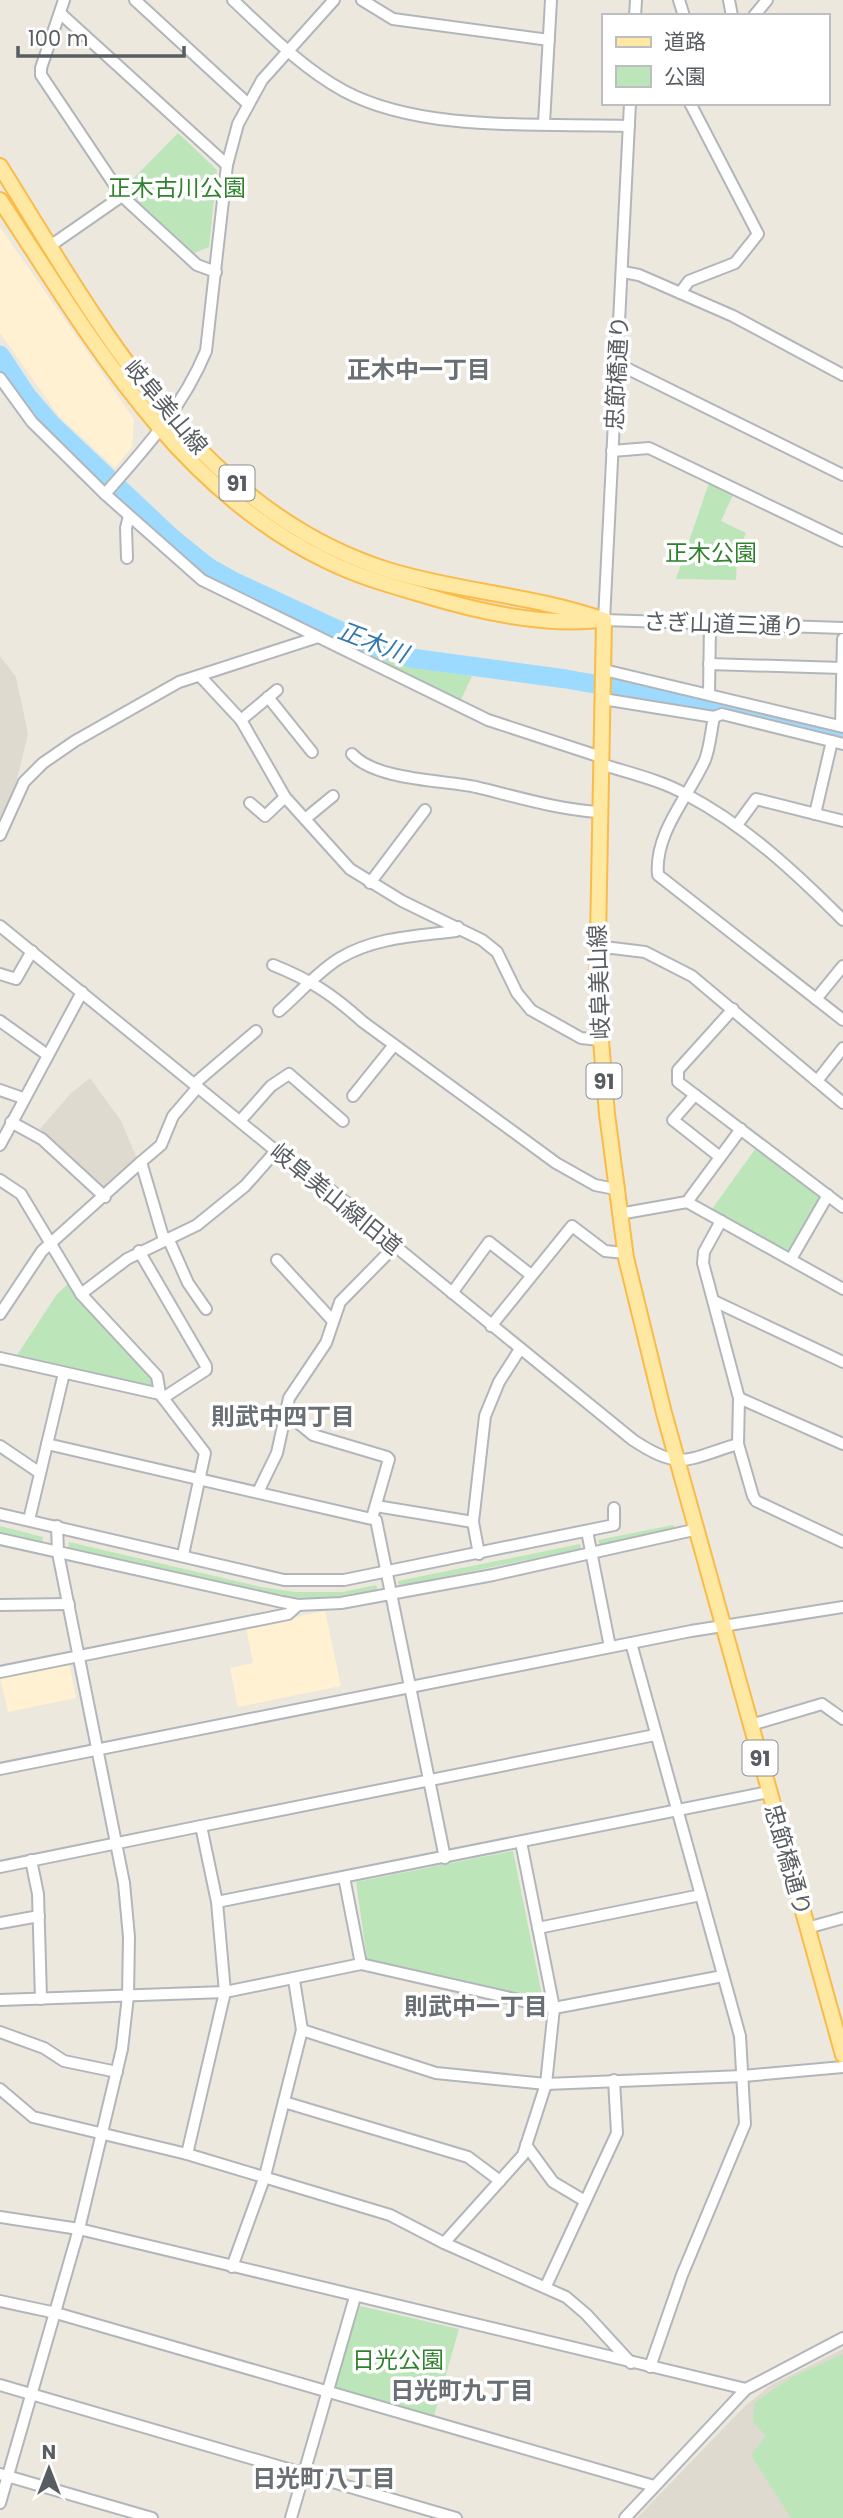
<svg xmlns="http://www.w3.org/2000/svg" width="843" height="2518" viewBox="0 0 843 2518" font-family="Poppins,'Noto Sans JP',sans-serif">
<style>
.commercial{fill:#fff1d1}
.education{fill:#dedacf}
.green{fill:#bce6b9}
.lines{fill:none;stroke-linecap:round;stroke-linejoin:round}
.river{stroke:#9cdbff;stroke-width:19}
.minor-casing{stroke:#b2b6bb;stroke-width:14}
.major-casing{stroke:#fabb4a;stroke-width:18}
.minor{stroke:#fff;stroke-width:10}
.major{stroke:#ffe8a1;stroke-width:14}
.labels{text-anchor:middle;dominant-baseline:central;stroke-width:7;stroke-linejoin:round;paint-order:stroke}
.shield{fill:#fff;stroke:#8a8e90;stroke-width:2}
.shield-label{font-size:21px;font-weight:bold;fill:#585d61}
.park-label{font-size:23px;fill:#30822e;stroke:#fff}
.street-label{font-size:23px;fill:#585d61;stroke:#fff}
.neighbourhood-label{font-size:24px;font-weight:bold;fill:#696f73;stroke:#fff}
.water-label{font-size:24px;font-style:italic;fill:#3278ad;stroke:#fff}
</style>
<rect width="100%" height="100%" fill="#ece8de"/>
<g class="commercial">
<polygon points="0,227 134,419 132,447 115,468 58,415 0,333"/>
<polygon points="325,1611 341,1686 238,1707 230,1668 253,1663 246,1627"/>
<polygon points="66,1664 70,1667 76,1698 8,1712 0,1677"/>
</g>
<g class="education">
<polygon points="0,656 16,677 28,734 14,791 0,823"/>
<polygon points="90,1078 121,1121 138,1161 108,1187 103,1188 40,1129 71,1093"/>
<polygon points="843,2349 843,2518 637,2518 745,2406 771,2385"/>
</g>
<g class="green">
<polygon points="178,133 217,170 209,247 194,253 124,188"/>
<polygon points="709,483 733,495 721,521 746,533 737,555 736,580 676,579"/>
<polygon points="351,647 391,662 472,676 460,702 349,650"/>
<polygon points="756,1148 819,1195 820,1200 790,1249 785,1251 712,1209"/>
<polygon points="68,1284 133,1354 155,1383 152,1386 17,1355 57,1294"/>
<polygon points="673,1525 676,1530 600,1546 598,1540"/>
<polygon points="0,1526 43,1537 42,1543 0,1534"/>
<polygon points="69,1542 261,1587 295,1592 342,1592 376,1585 378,1590 318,1599 277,1596 68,1549"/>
<polygon points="580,1544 581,1549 399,1586 398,1581"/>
<polygon points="513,1851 543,2000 367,1959 356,1882"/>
<polygon points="360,2306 459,2329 434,2416 338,2389 335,2385"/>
<polygon points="843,2354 843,2518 791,2518 751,2455 766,2436 753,2422 754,2403 792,2377"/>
</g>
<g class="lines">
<polyline class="river" points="0,355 27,396 52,425 172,538 208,567 233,581 373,646 411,658 566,679 713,705 843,736"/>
<g class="minor-casing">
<g id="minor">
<polyline points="64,0 41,68 41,75 122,196 197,265 216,272"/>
<polyline points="135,0 247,103"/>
<path d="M233,0C268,33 302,68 344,91C423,133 541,123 629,126"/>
<polyline points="362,0 393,19 549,40"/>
<polyline points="679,0 684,16"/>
<polyline points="729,0 732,16"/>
<polyline points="60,13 227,165"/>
<polyline points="635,16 636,0"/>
<polyline points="754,16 767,0"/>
<polyline points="630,103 604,620 843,628"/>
<polyline points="544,123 551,0"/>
<polyline points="50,246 122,196"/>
<polyline points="623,272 639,275 733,316 843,375"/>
<polyline points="680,293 689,281 735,263 758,234 690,103"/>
<polyline points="618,364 843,475"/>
<polyline points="0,378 32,422 105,494 202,580 488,720 601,757"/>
<polyline points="612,451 649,448 843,541"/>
<path d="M105,494C144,450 183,407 206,351L227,165L238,124L262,80L334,0"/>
<polyline points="127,558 126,528 129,516"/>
<polyline points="709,664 842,668"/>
<polyline points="604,670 843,727"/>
<polyline points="200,676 241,720 285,797 350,869 402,901 482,940 497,952 517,993 531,1010 581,1038 600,1040"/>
<polyline points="709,694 710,624"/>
<polyline points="268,697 312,752"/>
<polyline points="603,699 714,717 722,714 843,744"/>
<path d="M714,717C711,731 710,747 705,760C689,796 654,833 658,875L843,1020"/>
<polyline points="241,720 277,690"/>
<polyline points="841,726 843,639"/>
<path d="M352,754C375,780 442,780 476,787C517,797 556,809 598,812"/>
<path d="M601,764C629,773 661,780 687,795C746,826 796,873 843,920"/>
<polyline points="250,803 265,816 285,797"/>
<polyline points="815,814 832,741"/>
<polyline points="305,819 333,796"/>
<polyline points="737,825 756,799 843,821"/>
<polyline points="0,835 24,782 43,763 75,741 179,682 318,637"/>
<polyline points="370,883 425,810"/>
<path d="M0,926L276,1151L318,1180L388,1236L395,1246L633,1440C681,1472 687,1459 738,1444"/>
<polyline points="596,946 645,952 692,976 843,1103"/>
<path d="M273,965C311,980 333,995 363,1022L556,1163L595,1185L615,1189"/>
<polyline points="0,974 16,979 32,951"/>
<polyline points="816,999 843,966"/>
<polyline points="733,1009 678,1070 678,1082 843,1207"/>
<path d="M279,1011C299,994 318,971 340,958C375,937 417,936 456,931L458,927"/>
<polyline points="0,1021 46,1054"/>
<polyline points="817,1081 843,1048"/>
<polyline points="194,1084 256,1031"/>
<polyline points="0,1090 23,1098"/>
<polyline points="695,1095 673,1120 720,1157"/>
<polyline points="353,1096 394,1045"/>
<polyline points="240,1121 271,1086 289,1074 343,1121"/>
<polyline points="11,1122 42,1139 105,1197"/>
<polyline points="0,1145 82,992"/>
<polyline points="141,1162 161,1145 173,1116 198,1087"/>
<polyline points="0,1180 21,1194 81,1294 157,1376 160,1394 205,1453 183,1555"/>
<polyline points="687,1202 741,1129"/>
<polyline points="619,1214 687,1202 843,1289"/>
<polyline points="721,1221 704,1252 703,1263 739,1398 738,1444 753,1496 756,1501 843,1542"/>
<polyline points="168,1238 188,1283 206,1309"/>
<polyline points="139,1251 206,1366 206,1370 163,1398"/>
<polyline points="791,1259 828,1195"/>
<polyline points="277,1260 333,1321"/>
<polyline points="452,1293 489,1242 531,1275"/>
<polyline points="81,1294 127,1259 197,1225 245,1186 276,1151"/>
<polyline points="714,1301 843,1362"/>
<polyline points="0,1314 42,1251 141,1162 164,1240"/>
<polyline points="491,1326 572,1226 605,1251 625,1253"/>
<polyline points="0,1358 160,1394"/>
<polyline points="739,1398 843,1444"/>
<polyline points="285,1412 313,1435 387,1457 389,1459 372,1518"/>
<polyline points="47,1444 376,1520 445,1858"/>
<polyline points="0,1446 40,1473"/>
<polyline points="258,1492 277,1453 289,1398 326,1343 340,1302 395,1246"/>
<polyline points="376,1506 473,1522 479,1554"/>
<polyline points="0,1514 284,1580 344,1580 614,1525 614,1508"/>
<polyline points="29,1520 64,1373"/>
<polyline points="473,1522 485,1416 499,1382 520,1349"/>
<polyline points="587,1531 610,1647"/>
<polyline points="0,1539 282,1602 298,1605 341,1603 493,1575 698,1529"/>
<polyline points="0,1605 69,1604"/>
<polyline points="631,1643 740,2036 745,2124 682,2275 650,2367"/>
<polyline points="0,1672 288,1614 298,1605"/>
<polyline points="751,1725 822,1704 843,1719"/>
<polyline points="0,1769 691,1631 843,1607"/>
<polyline points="201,1826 655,1735"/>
<polyline points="31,1860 38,1894 41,1999"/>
<polyline points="0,1867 201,1826 217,1902 768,1792"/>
<polyline points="344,1877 361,1964"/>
<polyline points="0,1923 39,1916"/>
<polyline points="538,1928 701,1895"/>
<polyline points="807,1928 843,1918"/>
<polyline points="0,2000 225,1992 361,1964 554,2008 723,1976"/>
<polyline points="302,2030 436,2073 546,2084 743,2076 843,2067"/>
<polyline points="0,2032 44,2048 64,2061 117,2072"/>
<polyline points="0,2089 33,2117 187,2154 390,2215 444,2243 566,2297 586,2314 631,2363"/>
<polyline points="284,2102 468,2157 500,2181"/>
<polyline points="526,2145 553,2182 585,2201"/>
<polyline points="187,2154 225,1992 217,1902"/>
<polyline points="0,2217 79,2229 746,2389"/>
<polyline points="444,2243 523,2155 546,2084 554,2008 521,1842"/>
<polyline points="232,2267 265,2176 302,2030 294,1980"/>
<polyline points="546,2286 617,2133 614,2080"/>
<polyline points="0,2301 56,2313 654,2486"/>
<polyline points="0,2385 456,2518"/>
<polyline points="0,2474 152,2518"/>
<polyline points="0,2503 79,2229 122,2049 128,1996 129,1937 124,1883 58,1553 57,1526"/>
<polyline points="291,2518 355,2297"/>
<polyline points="625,2518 746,2389 843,2338"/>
</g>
</g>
<g class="major-casing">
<g id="major">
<path d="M0,166C98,323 198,511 388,570C459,592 534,595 604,620"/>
<path d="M0,200C89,335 175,488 327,561C359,577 393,586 427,596C480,612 544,626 599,620"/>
<polyline points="604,620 597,991 607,1114 626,1258 664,1413 843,2055"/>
</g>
</g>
<use href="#minor" class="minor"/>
<use href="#major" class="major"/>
</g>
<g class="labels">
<g class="shield">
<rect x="219.5" y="465.5" width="35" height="35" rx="5"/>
<rect x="586.5" y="1063.5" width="35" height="35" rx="5"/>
<rect x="742.5" y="1740.5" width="35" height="35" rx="5"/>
</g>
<g class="shield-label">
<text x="237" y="483">91</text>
<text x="604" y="1081">91</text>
<text x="760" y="1758">91</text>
</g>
<g class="park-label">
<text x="177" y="188">正木古川公園</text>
<text x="711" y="553">正木公園</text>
<text x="398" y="2360">日光公園</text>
</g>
<g class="street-label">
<text transform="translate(617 373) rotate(-87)">忠節橋通り</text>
<text transform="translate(166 407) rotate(50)">岐阜美山線</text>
<text transform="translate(724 624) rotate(2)">さぎ山道三通り</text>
<text transform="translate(599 982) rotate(-92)">岐阜美山線</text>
<text transform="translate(336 1199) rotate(39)">岐阜美山線旧道</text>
<text transform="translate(788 1860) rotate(74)">忠節橋通り</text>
</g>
<g class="neighbourhood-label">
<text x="419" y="369">正木中一丁目</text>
<text x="283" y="1416">則武中四丁目</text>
<text x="476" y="2006">則武中一丁目</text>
<text x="462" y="2390">日光町九丁目</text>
<text x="324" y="2478">日光町八丁目</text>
</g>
<g class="water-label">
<text transform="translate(373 642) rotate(21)">正木川</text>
</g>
</g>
<rect x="602" y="14" width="228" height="91" fill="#ffffff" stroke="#bcbec0" stroke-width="2"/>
<rect x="616" y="37" width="35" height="10" fill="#ffe8a1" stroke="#bcbec0" stroke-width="2"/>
<text x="664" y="49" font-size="21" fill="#585d61">道路</text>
<rect x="616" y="66" width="35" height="21" fill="#bce6b9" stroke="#bcbec0" stroke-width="2"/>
<text x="664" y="84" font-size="21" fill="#585d61">公園</text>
<g transform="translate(49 2469)" stroke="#ffffff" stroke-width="5" paint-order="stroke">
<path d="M0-5L12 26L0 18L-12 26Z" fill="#585d61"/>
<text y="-10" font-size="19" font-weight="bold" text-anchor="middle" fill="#585d61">N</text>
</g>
<path d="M18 46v10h166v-10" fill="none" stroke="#585d61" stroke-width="3.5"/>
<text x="28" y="46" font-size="21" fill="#585d61" stroke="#ffffff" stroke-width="5" paint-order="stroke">100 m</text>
</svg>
